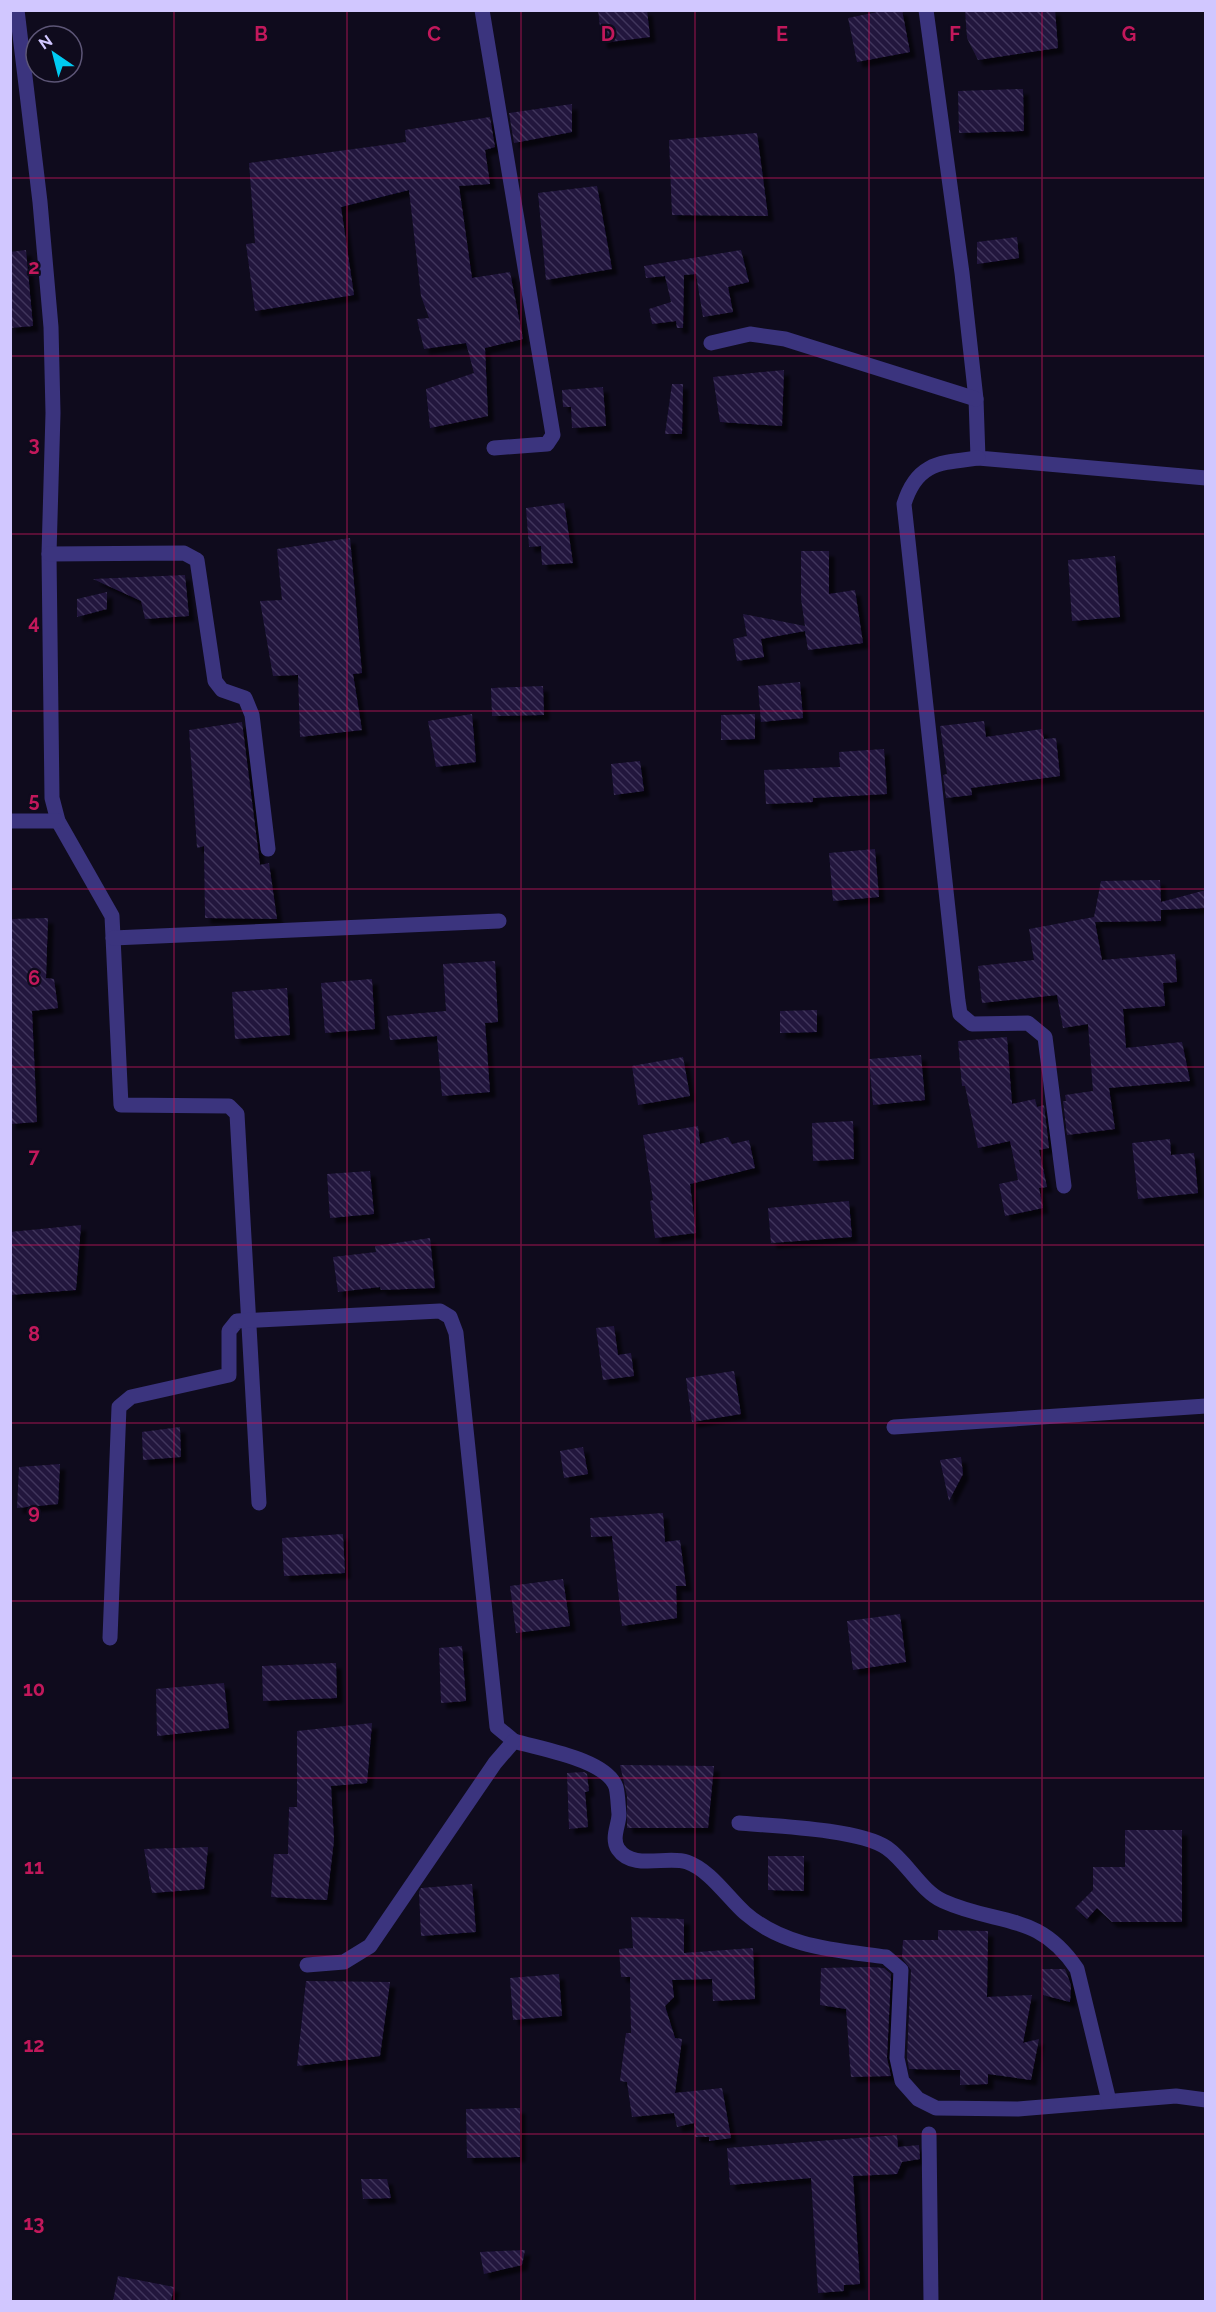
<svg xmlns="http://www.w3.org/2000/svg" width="1216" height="2312" viewBox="0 0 1216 2312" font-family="Raleway,sans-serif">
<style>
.building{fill:url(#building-back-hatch);filter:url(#shadow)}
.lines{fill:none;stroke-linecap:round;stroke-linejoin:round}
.street{stroke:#3b347e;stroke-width:15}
.grid{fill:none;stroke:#c2185b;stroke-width:1.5;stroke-opacity:0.55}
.grid-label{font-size:20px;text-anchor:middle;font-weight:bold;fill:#c2185b;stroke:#0f0b1d;stroke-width:4.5;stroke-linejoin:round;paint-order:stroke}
</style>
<defs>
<pattern id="building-back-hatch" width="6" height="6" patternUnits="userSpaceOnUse" patternTransform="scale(1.5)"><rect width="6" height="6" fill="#21163e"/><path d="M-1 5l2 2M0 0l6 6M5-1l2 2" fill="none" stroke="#40365b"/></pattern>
<filter id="shadow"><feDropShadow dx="5.5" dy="5.5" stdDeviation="1.5" flood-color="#0009"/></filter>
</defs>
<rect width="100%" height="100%" fill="#0f0b1d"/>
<g class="building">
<polygon points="598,10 647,10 650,37 602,43"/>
<polygon points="887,10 902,10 910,52 857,62 848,18"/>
<polygon points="965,10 1055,10 1058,48 978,60 967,38"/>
<polygon points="1023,89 1024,131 959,133 958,91"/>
<polygon points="572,104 572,132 514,143 509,113"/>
<polygon points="490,117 495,147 485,150 490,184 459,186 472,278 510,272 523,339 485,348 488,416 430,428 426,389 474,373 466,343 424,349 417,319 429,318 421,296 409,190 341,207 354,295 255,311 246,244 255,243 249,163 406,142 405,130"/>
<polygon points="757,133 768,216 672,215 669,140"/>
<polygon points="597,186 612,269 546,280 538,193"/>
<polygon points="1017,237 1019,258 977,264 977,242"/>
<polygon points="26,250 33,326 10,328 10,252"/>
<polygon points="741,250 749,282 728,287 733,312 703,317 696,274 684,275 683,328 677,328 676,321 652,324 649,309 671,302 665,276 646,278 644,266"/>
<polygon points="784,370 782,426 720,422 713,377"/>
<polygon points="672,384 683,384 682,434 665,434"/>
<polygon points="603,387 606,426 572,428 571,407 563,407 562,390"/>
<polygon points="564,503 573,563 542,565 541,546 529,547 526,508"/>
<polygon points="350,538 362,673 353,674 362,730 300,737 298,675 273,676 260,601 282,600 277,549"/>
<polygon points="801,551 829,551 829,594 855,590 863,643 808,650 805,631 761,639 764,657 737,661 733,639 747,636 743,614 805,626 801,599"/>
<polygon points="1115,556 1120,617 1072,621 1068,560"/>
<polygon points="185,575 189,616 145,619 141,601 93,579"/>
<polygon points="107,592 107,609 77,617 77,599"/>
<polygon points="800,682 803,718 761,722 758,686"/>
<polygon points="543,686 544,715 492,716 491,688"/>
<polygon points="472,714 476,762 436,767 428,721"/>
<polygon points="755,714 755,739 721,740 721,715"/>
<polygon points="984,721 986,737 1042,729 1044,739 1056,738 1060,776 971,788 972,795 946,798 943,775 947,774 940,726"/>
<polygon points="242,722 260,865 269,863 277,919 205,918 204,846 197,848 189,730"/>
<polygon points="884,749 887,794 813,798 813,802 766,804 764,770 840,767 839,752"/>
<polygon points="640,761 644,791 614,795 611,764"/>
<polygon points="875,849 879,897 833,901 829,853"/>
<polygon points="1160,880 1161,902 1206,890 1206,908 1161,910 1161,921 1095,922 1102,960 1175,954 1177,982 1163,983 1165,1006 1123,1009 1126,1048 1182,1042 1190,1081 1109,1088 1115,1129 1067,1135 1063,1101 1066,1101 1065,1095 1093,1091 1088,1024 1063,1028 1057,995 982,1003 978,966 1034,960 1029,929 1094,917 1101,881"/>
<polygon points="48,918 46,978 54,979 58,1008 32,1011 37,1122 10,1124 10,919"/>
<polygon points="495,961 498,1022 485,1023 490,1092 442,1096 437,1036 390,1040 387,1016 446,1011 443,964"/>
<polygon points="372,979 375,1029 325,1033 321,983"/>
<polygon points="287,988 290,1035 235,1039 232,992"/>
<polygon points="817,1010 817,1032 780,1033 780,1011"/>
<polygon points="1007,1037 1012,1104 1035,1099 1037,1107 1044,1105 1049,1148 1039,1150 1047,1187 1039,1188 1043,1208 1005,1216 999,1184 1018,1180 1010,1141 978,1148 965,1086 962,1086 958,1041"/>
<polygon points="921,1055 925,1100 873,1105 869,1059"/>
<polygon points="683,1057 690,1096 638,1105 632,1066"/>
<polygon points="853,1121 854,1159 813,1161 812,1123"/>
<polygon points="698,1126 700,1144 728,1137 732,1144 749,1140 755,1168 690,1184 696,1233 655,1238 650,1201 653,1200 643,1135"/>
<polygon points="1170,1139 1171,1155 1194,1153 1198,1193 1138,1199 1132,1143"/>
<polygon points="370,1171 374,1214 330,1218 327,1174"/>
<polygon points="849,1201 852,1237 771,1243 768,1208"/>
<polygon points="81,1225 76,1290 10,1295 10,1232"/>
<polygon points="430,1238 435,1288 381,1290 380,1287 338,1292 333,1257 376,1252 375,1246"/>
<polygon points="614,1326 618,1355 631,1353 634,1376 603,1380 596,1328"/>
<polygon points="734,1371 741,1414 692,1422 686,1378"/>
<polygon points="180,1427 181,1457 143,1460 142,1432"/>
<polygon points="583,1447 588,1474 564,1478 560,1451"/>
<polygon points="961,1457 963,1474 949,1501 940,1460"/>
<polygon points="60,1464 58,1504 17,1508 19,1467"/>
<polygon points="663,1513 665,1542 680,1540 686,1586 676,1586 677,1618 622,1626 612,1536 591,1537 590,1518"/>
<polygon points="343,1534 345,1573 284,1576 282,1538"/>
<polygon points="563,1579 570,1626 516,1633 510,1586"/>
<polygon points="900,1614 906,1662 853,1670 847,1621"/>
<polygon points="462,1646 466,1701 441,1703 439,1648"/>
<polygon points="336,1663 337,1698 263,1701 262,1666"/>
<polygon points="224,1683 229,1728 157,1736 156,1689"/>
<polygon points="372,1723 367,1783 331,1786 334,1840 327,1900 271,1897 274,1854 288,1854 289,1807 297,1807 297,1731"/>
<polygon points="620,1765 714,1766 708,1828 627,1828 627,1796"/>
<polygon points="584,1772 587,1774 589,1791 585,1792 588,1827 569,1829 567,1773"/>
<polygon points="1125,1830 1182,1830 1182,1922 1112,1922 1097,1908 1087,1919 1075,1908 1093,1890 1093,1867 1125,1867"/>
<polygon points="208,1847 204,1889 152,1893 144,1849"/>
<polygon points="768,1856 804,1856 804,1891 768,1890"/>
<polygon points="472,1884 476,1932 421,1936 419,1892 421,1888"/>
<polygon points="631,1917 684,1919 684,1953 753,1948 755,1999 713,2001 712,1979 672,1980 674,1997 665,2006 675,2038 682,2039 675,2093 722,2088 731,2138 709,2141 709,2137 695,2137 694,2123 677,2127 674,2113 632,2117 627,2082 620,2081 626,2033 631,2033 630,1977 621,1977 619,1949 633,1948"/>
<polygon points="938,1930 988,1931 987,1997 1032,1995 1023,2043 1039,2039 1031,2080 988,2074 988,2084 960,2085 960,2070 909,2069 907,2057 911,1970 902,1958 903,1940 938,1940"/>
<polygon points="871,1967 884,1968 891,1974 887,2058 891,2076 851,2077 846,2009 820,2005 821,1968"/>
<polygon points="1042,1969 1065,1969 1071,1985 1070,2002 1043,1995"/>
<polygon points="559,1974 562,2016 513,2020 510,1978"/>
<polygon points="306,1981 390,1982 380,2056 297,2066"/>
<polygon points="520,2108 520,2157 467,2158 466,2109"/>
<polygon points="897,2135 898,2147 919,2145 920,2159 902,2162 897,2174 853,2176 860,2284 844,2285 844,2291 818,2293 811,2178 730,2185 727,2148"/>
<polygon points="361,2179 387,2179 391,2198 363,2199"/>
<polygon points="525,2250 522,2265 484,2274 480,2252"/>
<polygon points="118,2276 174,2287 171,2301 113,2301"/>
</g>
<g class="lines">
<g class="street">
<polyline points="17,10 40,202 51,327 53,413 49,554 52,798 58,821 112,916 121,1105 229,1106 237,1114 259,1503"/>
<polyline points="482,10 553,435 547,444 494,448"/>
<polyline points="926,10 962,273 976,399 978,458 1206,478"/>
<polyline points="711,343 750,334 785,339 976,399"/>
<path d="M978,458C940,463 917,462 904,504L958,1001L960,1014L972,1024L1028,1023L1045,1037L1064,1186"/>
<polyline points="49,554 184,553 197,560 215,681 222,690 245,698 252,715 268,849"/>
<polyline points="10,821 58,821"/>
<polyline points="113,938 499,921"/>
<polyline points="894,1427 1206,1406"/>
<path d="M110,1638L119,1407L131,1397L229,1375V1331L237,1321L440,1311L450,1317L456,1333L497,1727L514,1741C540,1749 606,1759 616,1787C618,1795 618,1805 619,1814C619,1825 611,1838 618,1849C633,1871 667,1855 687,1862C710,1870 728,1898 745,1913C785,1948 837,1950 886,1957L901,1970L897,2058L902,2081L918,2099L936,2108L1018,2109L1176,2096L1206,2100"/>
<path d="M739,1823C774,1826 860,1829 887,1848C907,1862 921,1891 943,1901C998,1926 1038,1911 1077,1969L1109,2101"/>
<polyline points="307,1965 344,1962 370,1946 495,1763 514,1741"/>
<polyline points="929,2134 931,2302"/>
</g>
</g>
<path class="grid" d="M174,10V2302M347,10V2302M521,10V2302M695,10V2302M869,10V2302M1042,10V2302M10,178H1206M10,356H1206M10,534H1206M10,711H1206M10,889H1206M10,1067H1206M10,1245H1206M10,1423H1206M10,1601H1206M10,1778H1206M10,1956H1206M10,2134H1206"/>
<g class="grid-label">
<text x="261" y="41">B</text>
<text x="434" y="41">C</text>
<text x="608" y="41">D</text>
<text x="782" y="41">E</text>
<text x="955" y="41">F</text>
<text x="1129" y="41">G</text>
<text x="34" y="274">2</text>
<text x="34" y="451">3</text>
<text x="34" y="629">4</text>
<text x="34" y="807">5</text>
<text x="34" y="985">6</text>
<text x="34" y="1163">7</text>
<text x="34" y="1341">8</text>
<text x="34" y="1519">9</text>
<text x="34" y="1696">10</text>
<text x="34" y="1874">11</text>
<text x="34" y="2052">12</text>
<text x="34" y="2230">13</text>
</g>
<rect width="1216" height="2312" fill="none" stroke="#d1c7ff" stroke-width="24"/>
<g transform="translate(54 54) rotate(325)"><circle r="28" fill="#0f0b1d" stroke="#5d5677" stroke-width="1.5"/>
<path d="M0-4.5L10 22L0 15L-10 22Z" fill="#00cbf2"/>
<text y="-9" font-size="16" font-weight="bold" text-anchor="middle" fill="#d1c7ff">N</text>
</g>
</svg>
